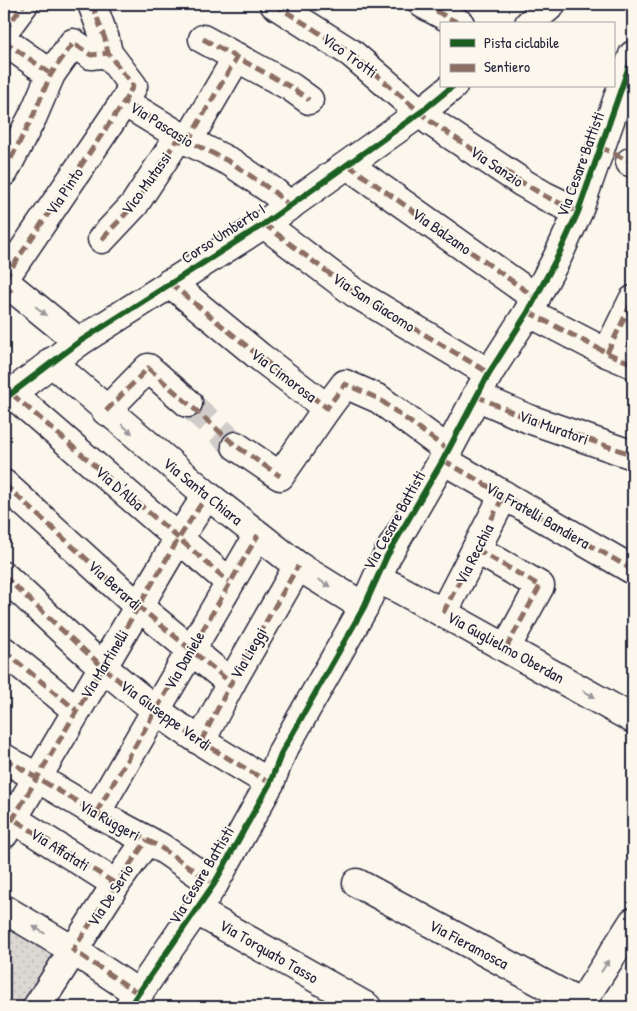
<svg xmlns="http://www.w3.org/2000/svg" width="637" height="1011" viewBox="0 0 637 1011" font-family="'Patrick Hand',sans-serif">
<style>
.park{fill:url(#park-dots);stroke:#7e7d87}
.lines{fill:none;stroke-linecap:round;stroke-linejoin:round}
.minor-tunnel{stroke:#d0ccc9;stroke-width:28;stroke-dasharray:28 14;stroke-linecap:butt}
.minor-casing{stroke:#22223b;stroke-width:31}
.minor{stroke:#fbf7ec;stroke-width:28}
.quiet{stroke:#8d6e63;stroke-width:5;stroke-dasharray:10 5;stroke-linecap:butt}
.cycleway-casing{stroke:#fbf7ec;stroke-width:9}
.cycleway{stroke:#1b5e20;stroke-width:6}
.oneway{fill:#99979c}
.labels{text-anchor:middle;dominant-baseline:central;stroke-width:4;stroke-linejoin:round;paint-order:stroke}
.street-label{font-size:16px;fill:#22223b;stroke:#fbf7ec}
</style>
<defs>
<pattern id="park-dots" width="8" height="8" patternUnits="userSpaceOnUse" patternTransform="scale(1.25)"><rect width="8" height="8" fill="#dbd8d3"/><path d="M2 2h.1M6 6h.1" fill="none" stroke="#bcb9b6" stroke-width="1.8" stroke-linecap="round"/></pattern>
</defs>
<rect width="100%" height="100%" fill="#fbf7ec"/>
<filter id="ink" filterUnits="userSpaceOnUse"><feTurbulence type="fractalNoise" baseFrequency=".02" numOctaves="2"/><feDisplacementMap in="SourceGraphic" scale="10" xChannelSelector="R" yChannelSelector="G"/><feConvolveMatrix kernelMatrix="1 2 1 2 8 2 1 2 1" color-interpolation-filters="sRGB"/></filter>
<g filter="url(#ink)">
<polygon class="park" points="4,918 66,957 30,1007 4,1007"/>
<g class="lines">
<polyline class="minor-tunnel" points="188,403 236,446"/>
<g class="minor-casing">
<g id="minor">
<polyline points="92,4 105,39 108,53 133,86 124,102 188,141 232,163 274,192 290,206"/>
<polyline points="274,4 351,53 430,121 523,183 545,196 578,212"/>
<polyline points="423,4 460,24"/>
<polyline points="529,24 552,4"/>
<polyline points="4,31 24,4"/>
<polyline points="203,39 291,87 309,100"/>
<polyline points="4,41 51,74"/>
<polyline points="630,162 633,163"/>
<polyline points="348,165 536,298"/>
<polyline points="4,172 33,116 51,74 73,43 91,55 108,53"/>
<polyline points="264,224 355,293 489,373"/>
<polyline points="102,239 134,205 176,141 188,141 237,57"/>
<polyline points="4,279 124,102"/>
<polyline points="4,281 79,342"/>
<polyline points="170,283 260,357 327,408 345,384 379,399 448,450"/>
<polyline points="528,312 607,353 633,364"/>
<polyline points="607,353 633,300"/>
<polyline points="51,362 207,495 298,566 364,607"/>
<polyline points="12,394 229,582"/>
<polyline points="476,396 529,419 633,455"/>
<polyline points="4,399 79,342 264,224 421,112 453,86"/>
<polyline points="106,411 148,368 188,403"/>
<polyline points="236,446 280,476 327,408"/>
<polyline points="443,460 633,570"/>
<polyline points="4,484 138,606 231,683"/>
<polyline points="476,549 540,586 506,648"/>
<path d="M4,576C53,621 101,669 155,709C191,737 231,760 270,783"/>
<polyline points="377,579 397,588 443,613 633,719"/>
<polyline points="443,613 504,495"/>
<polyline points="4,651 76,710"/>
<polyline points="201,741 231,683 298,566"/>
<polyline points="4,758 96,813 160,847 214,884"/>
<polyline points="4,813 116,884"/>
<polyline points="96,813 258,535"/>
<polyline points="4,834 179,538 207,495"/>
<polyline points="357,883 581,1004"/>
<polyline points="4,909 73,950 139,994"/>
<polyline points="197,911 367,1007"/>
<polyline points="37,1007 116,884 147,840"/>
<polyline points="129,1007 214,884 270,783 282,752 364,607 387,556 443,460 489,373 528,312 558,256 578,212 633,55"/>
<polyline points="579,1007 633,922"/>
</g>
</g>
<use href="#minor" class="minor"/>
<g class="quiet">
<polyline points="92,4 105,39 108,53 133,86 124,102 188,141 232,163 274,192 290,206"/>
<polyline points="274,4 351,53 430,121 523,183 545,196 578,212"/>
<polyline points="423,4 460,24"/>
<polyline points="4,31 24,4"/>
<polyline points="203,39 291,87 309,100"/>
<polyline points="4,41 51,74"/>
<polyline points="600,147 633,163"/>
<polyline points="348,165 536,298"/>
<polyline points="4,172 33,116 51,74 73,43 91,55 108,53"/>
<polyline points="264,224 355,293 489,373"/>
<polyline points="102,239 134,205 176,141 188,141 237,57"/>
<polyline points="4,279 124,102"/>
<polyline points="170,283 260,357 327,408 345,384 379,399 448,450"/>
<polyline points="4,295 13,288"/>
<polyline points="528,312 607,353 633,364"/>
<polyline points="607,353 633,300"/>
<polyline points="12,394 229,582"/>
<polyline points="476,396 529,419 633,455"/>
<polyline points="106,411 148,368 236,446 280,476"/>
<polyline points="443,460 633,570"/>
<polyline points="4,484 138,606 231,683"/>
<polyline points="476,549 540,586 506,648"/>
<path d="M4,576C53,621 101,669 155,709C191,737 231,760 270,783"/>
<polyline points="443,613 504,495"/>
<polyline points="4,651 76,710"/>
<polyline points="201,741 231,683 298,566"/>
<polyline points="4,758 96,813 160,847 214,884"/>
<polyline points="4,813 116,884"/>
<polyline points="96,813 258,535"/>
<polyline points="4,834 179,538 207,495"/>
<polyline points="139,994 73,950 116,884 147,840"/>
</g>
<g class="cycleway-casing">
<g id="cycleway">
<polyline points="4,399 79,342 264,224 421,112 453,86"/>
<polyline points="129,1007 214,884 270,783 282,752 364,607 387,556 443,460 489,373 528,312 558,256 578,212 633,55"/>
</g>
</g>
<use href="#cycleway" class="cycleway"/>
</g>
<defs><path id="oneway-solid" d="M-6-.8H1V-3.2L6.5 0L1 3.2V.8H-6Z" transform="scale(1.25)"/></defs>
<g class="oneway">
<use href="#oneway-solid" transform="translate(41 311) rotate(39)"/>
<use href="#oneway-solid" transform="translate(127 429) rotate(40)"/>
<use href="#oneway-solid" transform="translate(324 583) rotate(32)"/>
<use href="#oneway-solid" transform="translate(589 694) rotate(29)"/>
<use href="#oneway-solid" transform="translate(39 930) rotate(-149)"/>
<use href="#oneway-solid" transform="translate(605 966) rotate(-58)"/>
</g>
</g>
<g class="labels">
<g class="street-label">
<text transform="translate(350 55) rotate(36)">Vico Trotti</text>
<text transform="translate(162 124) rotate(32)">Via Pascasio</text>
<text transform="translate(580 164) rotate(-70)">Via Cesare Battisti</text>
<text transform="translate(497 166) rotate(34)">Via Sanzio</text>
<text transform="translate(146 183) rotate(-54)">Vico Mutassi</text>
<text transform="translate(64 191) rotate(-56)">Via Pinto</text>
<text transform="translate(442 231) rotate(35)">Via Balzano</text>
<text transform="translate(223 233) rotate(-33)">Corso Umberto I</text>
<text transform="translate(374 302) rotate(33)">Via San Giacomo</text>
<text transform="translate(284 375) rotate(37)">Via Cimorosa</text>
<text transform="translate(554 427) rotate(20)">Via Muratori</text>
<text transform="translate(120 488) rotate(41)">Via D'Alba</text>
<text transform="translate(203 491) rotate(39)">Via Santa Chiara</text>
<text transform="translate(538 515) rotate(30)">Via Fratelli Bandiera</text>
<text transform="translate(394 520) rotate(-61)">Via Cesare Battisti</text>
<text transform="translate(474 554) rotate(-63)">Via Recchia</text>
<text transform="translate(115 585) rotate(42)">Via Berardi</text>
<text transform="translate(506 647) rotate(29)">Via Guglielmo Oberdan</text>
<text transform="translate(248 653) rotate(-60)">Via Lieggi</text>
<text transform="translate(184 660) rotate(-60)">Via Daniele</text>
<text transform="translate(104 664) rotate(-59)">Via Martinelli</text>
<text transform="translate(166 715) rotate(36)">Via Giuseppe Verdi</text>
<text transform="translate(110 820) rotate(29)">Via Ruggeri</text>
<text transform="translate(60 849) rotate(32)">Via Affatati</text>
<text transform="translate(201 875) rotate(-59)">Via Cesare Battisti</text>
<text transform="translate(110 895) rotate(-57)">Via De Serio</text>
<text transform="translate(469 944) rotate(28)">Via Fieramosca</text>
<text transform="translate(269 951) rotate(30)">Via Torquato Tasso</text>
</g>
</g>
<rect width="637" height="1011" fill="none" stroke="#fbf7ec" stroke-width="20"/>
<rect x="10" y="10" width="617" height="991" fill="none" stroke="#22223b" stroke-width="2" filter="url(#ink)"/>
<rect x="440" y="22" width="175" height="65" fill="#fbf7ec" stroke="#a4a2a5"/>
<rect x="450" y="39" width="25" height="8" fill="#1b5e20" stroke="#a4a2a5"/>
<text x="484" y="48" font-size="15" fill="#22223b">Pista ciclabile</text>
<rect x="450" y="64" width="25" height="8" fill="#8d6e63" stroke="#a4a2a5"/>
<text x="484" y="72" font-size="15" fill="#22223b">Sentiero</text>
</svg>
